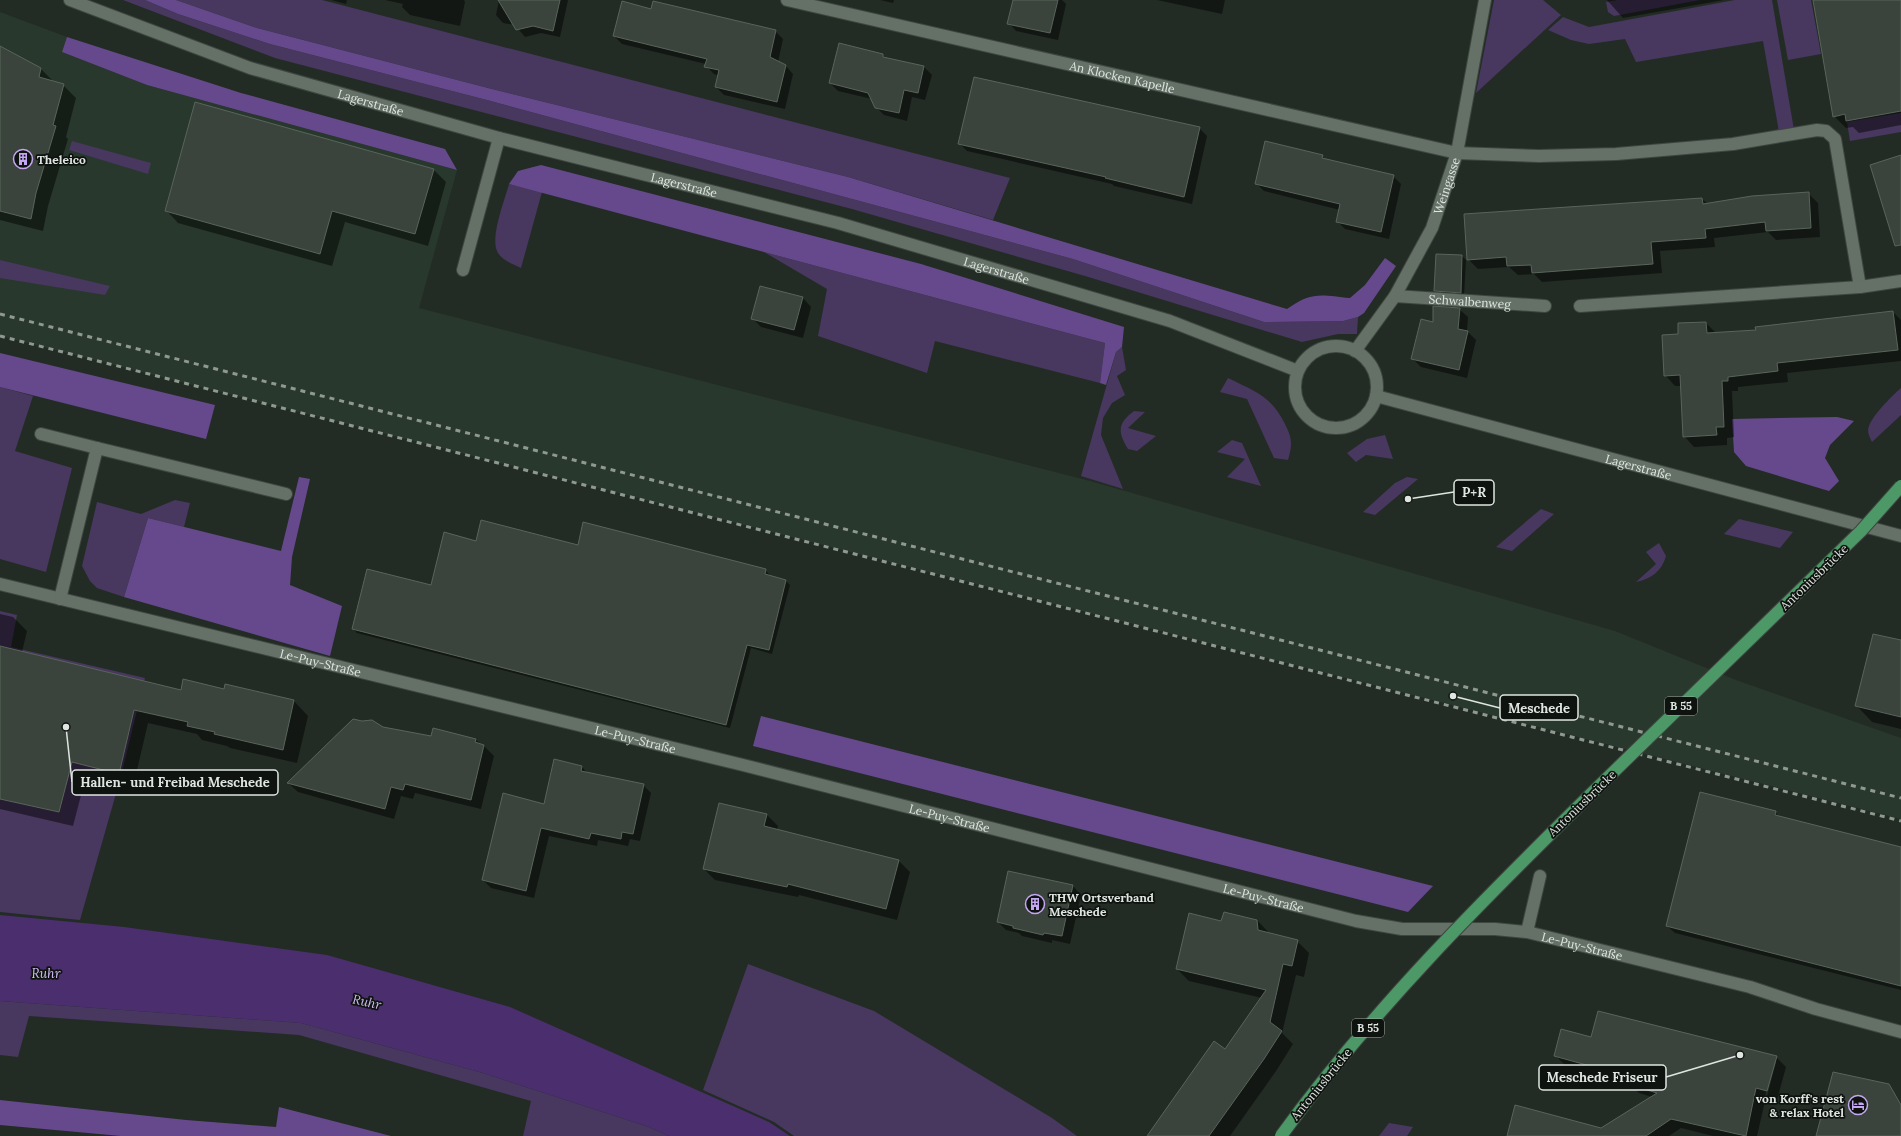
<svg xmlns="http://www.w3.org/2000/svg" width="1901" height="1136" viewBox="0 0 1901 1136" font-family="Lora,serif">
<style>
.built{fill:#28382c}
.green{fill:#48375f}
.forest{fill:#66498c}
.water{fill:#4b2e6e}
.shadow{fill:#0007;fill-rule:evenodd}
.building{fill:#3a443c;stroke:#59645b}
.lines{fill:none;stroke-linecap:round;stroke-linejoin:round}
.minor-casing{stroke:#3e4640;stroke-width:14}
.minor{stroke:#657067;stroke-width:12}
.rail{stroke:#909892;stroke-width:3;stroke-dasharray:5 5;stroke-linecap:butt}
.major-bridge-casing{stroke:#3e4640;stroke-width:14;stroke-linecap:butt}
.major-bridge{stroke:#4c9967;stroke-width:12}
.labels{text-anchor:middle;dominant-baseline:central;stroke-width:3.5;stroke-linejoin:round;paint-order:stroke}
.shield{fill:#0f1310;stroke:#a1a7a2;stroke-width:1}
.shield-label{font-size:11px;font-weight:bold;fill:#dfe6e1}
.street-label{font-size:12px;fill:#dfe6e1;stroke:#0f1310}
.poi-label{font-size:12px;font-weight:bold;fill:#dfe6e1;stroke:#0f1310;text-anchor:start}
.water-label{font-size:13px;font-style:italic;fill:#d1bbf5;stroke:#0f1310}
.leader{fill:none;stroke:#dfe6e1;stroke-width:1.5}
.callout-dot{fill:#dfe6e1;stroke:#0f1310;stroke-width:1.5}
.callout{fill:#0f1310;stroke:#dfe6e1;stroke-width:1.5}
.callout-label{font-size:13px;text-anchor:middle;font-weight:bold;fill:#dfe6e1}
</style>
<rect width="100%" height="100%" fill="#222c24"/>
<polygon class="built" points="0,12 67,37 62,52 147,85 457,170 419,308 1090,481 1615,631 1736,680 1901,738 1901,819 0,336"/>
<g class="green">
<polygon points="123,0 145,0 178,14 270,44 487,100 1073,259 1264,322 1343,321 1358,317 1357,334 1338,334 1302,342 1085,276 852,209 275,58"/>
<polygon points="176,0 322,0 1010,178 993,220 848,177 488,88 257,28"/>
<polygon points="1494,0 1543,0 1561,15 1476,93"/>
<polygon points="1618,0 1700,0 1614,16 1608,12 1606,2"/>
<polygon points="1735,0 1772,0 1794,130 1779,132 1763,41 1636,62 1625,39 1589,44 1571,40 1548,30 1563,17 1589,27"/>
<polygon points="1777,0 1811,0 1821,54 1788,60"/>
<polygon points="1901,113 1901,132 1850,141 1847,122"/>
<polygon points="72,141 151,163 148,174 69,150"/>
<path d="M509,184L542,192L521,268C513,264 503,261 498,253C489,240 505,199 509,184Z"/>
<polygon points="764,252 1105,343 1100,383 935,341 927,373 818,336 827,289"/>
<polygon points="0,260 110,286 105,295 0,278"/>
<polygon points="1122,347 1126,370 1117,376 1125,395 1112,403 1103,418 1101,435 1123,489 1081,476 1116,352"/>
<path d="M1228,378C1254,391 1270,395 1284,422C1292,438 1293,443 1288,460L1274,458L1247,399L1220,392Z"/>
<polygon points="0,387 33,396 15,451 72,468 46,572 0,559"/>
<path d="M1901,388V415L1872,442C1870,438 1868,434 1868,430C1869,418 1892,396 1901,388Z"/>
<path d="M1134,411L1145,412L1128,428L1156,436L1137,451L1128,449C1117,431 1118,423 1134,411Z"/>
<polygon points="1385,435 1393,459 1366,455 1356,462 1347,453 1367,439"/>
<polygon points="1232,440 1242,443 1261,486 1227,477 1245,459 1217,452"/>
<polygon points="1407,477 1418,479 1375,515 1363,512 1395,483"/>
<polygon points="175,500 190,503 184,527 148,518 124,597 97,588 90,581 82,566 97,502 141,514"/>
<polygon points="1541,509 1554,514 1512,551 1496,547"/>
<polygon points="1739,519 1793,532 1780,548 1724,534"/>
<path d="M1659,543L1666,556C1662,571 1651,579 1636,582L1656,564L1646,552Z"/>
<polygon points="0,611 17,615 11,647 145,678 121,776 80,920 0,912"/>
<polygon points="748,964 874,1011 1052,1118 1077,1136 794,1136 774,1122 703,1090"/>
<polygon points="0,1001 301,1023 483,1073 649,1127 669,1136 523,1136 531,1101 299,1035 29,1016 18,1057 0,1055"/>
<polygon points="1389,1123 1413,1127 1407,1136 1379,1136"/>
</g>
<g class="forest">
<path d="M145,0H176L257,28L488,88L848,177L1287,309C1312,291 1321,295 1350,298L1365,285L1385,258L1396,266L1364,313L1358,317L1343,321L1264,322L1073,259L487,100L270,44L178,14Z"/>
<polygon points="67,37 241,93 445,149 457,170 147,85 62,52"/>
<polygon points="541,165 921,264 1124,327 1122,347 1116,352 1106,385 1100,383 1105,343 509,184 518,171"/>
<polygon points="0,353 215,405 206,439 0,387"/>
<polygon points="1837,417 1854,421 1830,445 1825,458 1839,481 1829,491 1746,466 1734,452 1732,419"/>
<polygon points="299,477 310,479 292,557 290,585 342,606 330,656 124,597 148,518 281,551"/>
<polygon points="761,716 1433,886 1408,912 753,746"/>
<polygon points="0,1100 186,1120 276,1127 279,1107 391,1136 121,1136 0,1125"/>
</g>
<polygon class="water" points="0,915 124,927 327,955 510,1007 769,1122 790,1136 669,1136 649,1127 483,1073 301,1023 0,1001"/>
<g class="shadow">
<polygon points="331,0 347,0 346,4"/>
<polygon points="385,0 464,0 465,2 460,26 410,15 402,7 403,4"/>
<polygon points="499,0 568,0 560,37 541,33 525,37 515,25 503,23 496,15"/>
<polygon points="880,0 894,0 893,3"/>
<polygon points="1014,0 1062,0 1066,4 1058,40 1016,31 1009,23"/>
<polygon points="1157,0 1225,0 1222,14"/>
<polygon points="1607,0 1724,0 1623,18"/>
<polygon points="1813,0 1901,0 1901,125 1859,133 1853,127 1846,128 1834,116"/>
<polygon points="652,10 775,31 783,39 778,62 785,65 793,74 785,109 724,95 716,87 719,76 714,74 706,66 706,64 622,44 614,36"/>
<polygon points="0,48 41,69 53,81 63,85 76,98 66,137 68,139 48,206 43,231 0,220"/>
<polygon points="883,55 886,59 924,67 932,75 925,100 912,97 907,121 884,115 876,107 872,99 838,91 830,83"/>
<polygon points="1199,128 1207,136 1192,204 1114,186 1112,184 967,151 959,143"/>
<polygon points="1322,156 1326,160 1393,176 1401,184 1389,239 1345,229 1337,221 1340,210 1264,191 1256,183"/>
<polygon points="433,169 446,182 428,246 345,222 332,266 178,223 166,210"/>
<polygon points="1808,193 1818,203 1820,237 1776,240 1768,232 1714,238 1715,247 1660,251 1662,273 1542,282 1534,274 1518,275 1509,267 1478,269 1468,259 1702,199 1708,204"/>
<polygon points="1437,255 1462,256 1466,260 1464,296 1439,295 1435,291"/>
<polygon points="761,287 803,298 811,307 803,338 761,327 752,318"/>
<polygon points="1459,309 1468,317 1467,331 1476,340 1467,378 1421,367 1412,358 1434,324"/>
<polygon points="1893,312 1901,320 1901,361 1787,373 1788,382 1738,387 1738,391 1732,391 1734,437 1727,438 1727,445 1694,447 1684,436 1681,386 1675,386 1665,375 1679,335 1706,323 1716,333 1757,331"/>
<polygon points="477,542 578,547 765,570 769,574 769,576 786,581 790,585 772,654 751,648 730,728 357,633 353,629 432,586"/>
<polygon points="0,614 13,617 27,631 22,652 181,691 225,691 294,701 308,716 297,763 230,748 227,746 202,740 197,734 148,723 133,787 86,776 73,826 0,809"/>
<polygon points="1901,641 1901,729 1872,722 1856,705"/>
<polygon points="383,728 432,737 434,729 476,740 484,746 494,756 481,809 415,793 413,799 401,796 394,819 298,792 288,783"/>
<polygon points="582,767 587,773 643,785 651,793 640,841 630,839 628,846 598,840 597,846 549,836 534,898 491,888 483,880"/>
<polygon points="720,804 767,815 778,826 777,830 899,861 910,872 897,920 799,895 798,897 715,880 704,869"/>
<polygon points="1775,812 1781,818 1901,848 1901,990 1675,933 1667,926"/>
<polygon points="1073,886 1081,895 1070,944 1052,940 1052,943 1022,936 1019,933 1006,930 998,922"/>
<polygon points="1257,920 1269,933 1297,941 1309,953 1304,977 1296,975 1282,1033 1293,1044 1276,1071 1230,1136 1148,1136 1226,1050 1262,998 1189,981 1177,969 1222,922"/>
<path d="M1592,1038L1776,1057L1786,1067L1777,1100L1766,1097L1757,1136H1713L1681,1128L1669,1136H1508L1602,1129L1652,1097L1639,1093L1629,1083L1565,1065L1555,1055ZM1774,1062H1776L1767,1096H1765Z"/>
</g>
<g class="building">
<polygon points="498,0 560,0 553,31 533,26 516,30"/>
<polygon points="1013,0 1058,0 1050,33 1007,24"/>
<polygon points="1813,0 1901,0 1901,111 1846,121 1845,114 1833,117"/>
<polygon points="622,1 651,9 653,1 776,30 770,57 786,65 777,102 715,87 719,70 704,67 707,59 613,36"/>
<polygon points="839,43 883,54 883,57 924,66 918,93 904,90 899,113 875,108 868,93 829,83"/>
<polygon points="0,46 41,68 39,77 64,84 53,125 56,126 36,193 31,219 0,211"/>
<polygon points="974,77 1200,127 1184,197 1105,178 1106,177 958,144"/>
<polygon points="195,102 434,169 415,234 332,211 320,254 165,211"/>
<polygon points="1265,141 1323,155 1322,158 1394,175 1381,232 1336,222 1340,204 1255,184"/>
<polygon points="1901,155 1901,245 1895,246 1870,165"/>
<polygon points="1809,192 1811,228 1766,231 1765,222 1705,229 1706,238 1651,242 1653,264 1532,273 1531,265 1507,266 1506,257 1467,260 1464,214 1702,198 1703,204 1752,196"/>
<polygon points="1436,254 1462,255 1461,293 1434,291"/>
<polygon points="760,286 803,297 794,330 751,319"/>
<polygon points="1433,306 1460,308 1458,329 1468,331 1459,370 1411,359 1421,319 1433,322"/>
<polygon points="1893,311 1898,350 1777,363 1778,371 1728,377 1728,381 1722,381 1724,427 1716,427 1717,435 1683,437 1680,375 1664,376 1662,335 1678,334 1678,323 1706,322 1707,333 1756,330 1755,327"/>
<polygon points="481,520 578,545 583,522 766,569 765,574 786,580 769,650 747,645 726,725 352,629 367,569 431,585 444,532 476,541"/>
<polygon points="1873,634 1901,640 1901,717 1855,706"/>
<polygon points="0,646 181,690 183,679 224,689 225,684 294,700 283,750 214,734 215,732 187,726 188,722 134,710 119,774 72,762 59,812 0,799"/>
<polygon points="353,719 362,721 372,720 383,727 431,736 433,728 476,739 475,742 484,745 471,800 405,784 403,790 391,787 385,809 287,783"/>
<polygon points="554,759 582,766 581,771 644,784 633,834 622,832 621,839 591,833 589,839 541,828 526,891 482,880 503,793 544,804"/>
<polygon points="1700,792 1776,811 1775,815 1901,847 1901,986 1666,926"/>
<polygon points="719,803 767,814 764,826 899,860 886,909 788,884 787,887 703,869"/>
<polygon points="1008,871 1073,885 1062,936 1044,933 1043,935 1013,928 1013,926 997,922"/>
<polygon points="1224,912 1257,920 1258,930 1298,940 1292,966 1283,964 1270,1022 1282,1031 1264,1059 1209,1136 1147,1136 1214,1041 1225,1049 1266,990 1176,969 1189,913 1221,921"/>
<polygon points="1598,1011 1777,1056 1767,1091 1756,1088 1746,1136 1671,1119 1646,1136 1507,1136 1515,1105 1601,1128 1657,1093 1628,1084 1630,1077 1554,1056 1561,1029 1591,1037"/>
<polygon points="1833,1072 1889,1084 1901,1105 1901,1136 1816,1136"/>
</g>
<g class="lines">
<g class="minor-casing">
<g id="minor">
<path id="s1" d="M70,0L250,68L499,138L838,223L1170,321L1298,371"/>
<path id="s2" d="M787,0L1457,153L1539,156L1616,154L1733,144L1817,130L1826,131L1835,139L1860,287L1580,306"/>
<polyline points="463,270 499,138"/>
<polyline points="1860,287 1901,281"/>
<path id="s3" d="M1395,296L1545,306"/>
<circle cx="1336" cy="387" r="41"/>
<path id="s4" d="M1355,351L1395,296L1432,228L1457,153L1485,0"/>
<path id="s5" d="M1376,396C1551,443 1726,490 1901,536"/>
<polyline points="41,434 97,448"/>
<path id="s6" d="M0,584L743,765L1356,921L1402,929H1495L1527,932L1750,987L1816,1009L1901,1032"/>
<polyline points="60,599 97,448 286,494"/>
<polyline points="1527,932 1540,876"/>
</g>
</g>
<use href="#minor" class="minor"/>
<g class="rail">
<polyline points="0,314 1901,798"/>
<polyline points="0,336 1901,821"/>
</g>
<g class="major-bridge-casing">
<path id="major-bridge" d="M1281,1136C1372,1010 1484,899 1595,790C1684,704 1772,617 1861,531L1901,486"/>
</g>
<use href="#major-bridge" class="major-bridge"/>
</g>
<defs>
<g id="building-ring" transform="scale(1)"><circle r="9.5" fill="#0f1310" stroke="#c4a7f1" stroke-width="1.5"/><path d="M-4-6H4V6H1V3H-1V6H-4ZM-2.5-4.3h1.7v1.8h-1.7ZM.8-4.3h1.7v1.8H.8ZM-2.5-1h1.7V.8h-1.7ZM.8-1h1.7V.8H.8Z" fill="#c4a7f1"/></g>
<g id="hotel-ring" transform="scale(1)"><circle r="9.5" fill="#0f1310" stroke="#c4a7f1" stroke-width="1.5"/><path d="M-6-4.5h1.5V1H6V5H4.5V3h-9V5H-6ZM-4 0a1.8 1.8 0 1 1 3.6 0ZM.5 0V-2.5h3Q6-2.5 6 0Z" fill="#c4a7f1"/></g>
</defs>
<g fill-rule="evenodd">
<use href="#building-ring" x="23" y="159"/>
<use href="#building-ring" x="1035" y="904"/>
<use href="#hotel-ring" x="1858" y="1105"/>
</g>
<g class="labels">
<g class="shield">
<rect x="1665" y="697" width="32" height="18" rx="3"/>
<rect x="1352" y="1019" width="32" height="18" rx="3"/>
</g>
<g class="shield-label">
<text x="1681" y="706">B 55</text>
<text x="1368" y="1028">B 55</text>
</g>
<g class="street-label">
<text stroke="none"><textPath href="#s2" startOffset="344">An Klocken Kapelle</textPath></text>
<text stroke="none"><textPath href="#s1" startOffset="318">Lagerstraße</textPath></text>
<text stroke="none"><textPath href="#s1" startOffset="642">Lagerstraße</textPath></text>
<text stroke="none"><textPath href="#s4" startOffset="190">Weingasse</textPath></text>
<text stroke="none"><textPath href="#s1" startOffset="966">Lagerstraße</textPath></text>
<text stroke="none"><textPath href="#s3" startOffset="75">Schwalbenweg</textPath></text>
<text stroke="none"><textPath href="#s5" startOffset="272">Lagerstraße</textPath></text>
<text transform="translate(1814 577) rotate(-44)">Antoniusbrücke</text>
<text stroke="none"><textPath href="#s6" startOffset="330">Le-Puy-Straße</textPath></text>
<text stroke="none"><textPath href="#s6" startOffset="654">Le-Puy-Straße</textPath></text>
<text transform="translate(1582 803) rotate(-44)">Antoniusbrücke</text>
<text stroke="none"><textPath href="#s6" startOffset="978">Le-Puy-Straße</textPath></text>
<text stroke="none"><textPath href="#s6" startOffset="1302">Le-Puy-Straße</textPath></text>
<text stroke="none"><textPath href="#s6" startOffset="1626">Le-Puy-Straße</textPath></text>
<text transform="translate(1321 1084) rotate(-51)">Antoniusbrücke</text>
</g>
<g class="poi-label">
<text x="37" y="159">Theleico</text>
<text x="1049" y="897">THW Ortsverband<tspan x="1049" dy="14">Meschede</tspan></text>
<text x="1844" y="1098" text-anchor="end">von Korff's rest<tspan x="1844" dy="14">&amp; relax Hotel</tspan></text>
</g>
<g class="water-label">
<text x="46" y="973">Ruhr</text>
<text transform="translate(367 1002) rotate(12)">Ruhr</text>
</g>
</g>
<path class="leader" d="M1408 499L1454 492M1453 696L1500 708M66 727L72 782M1740 1055L1666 1077"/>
<g class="callout-dot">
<circle cx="1408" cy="499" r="4"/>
<circle cx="1453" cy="696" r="4"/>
<circle cx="66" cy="727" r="4"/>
<circle cx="1740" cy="1055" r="4"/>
</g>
<g class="callout">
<rect x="1454" y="480" width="40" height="25" rx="4"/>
<rect x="1500" y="695" width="78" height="25" rx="4"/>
<rect x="72" y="770" width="206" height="25" rx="4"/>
<rect x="1539" y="1065" width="127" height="25" rx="4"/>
</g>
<g class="callout-label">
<text x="1474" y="497">P+R</text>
<text x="1539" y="713">Meschede</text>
<text x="175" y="787">Hallen- und Freibad Meschede</text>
<text x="1602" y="1082">Meschede Friseur</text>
</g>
</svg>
